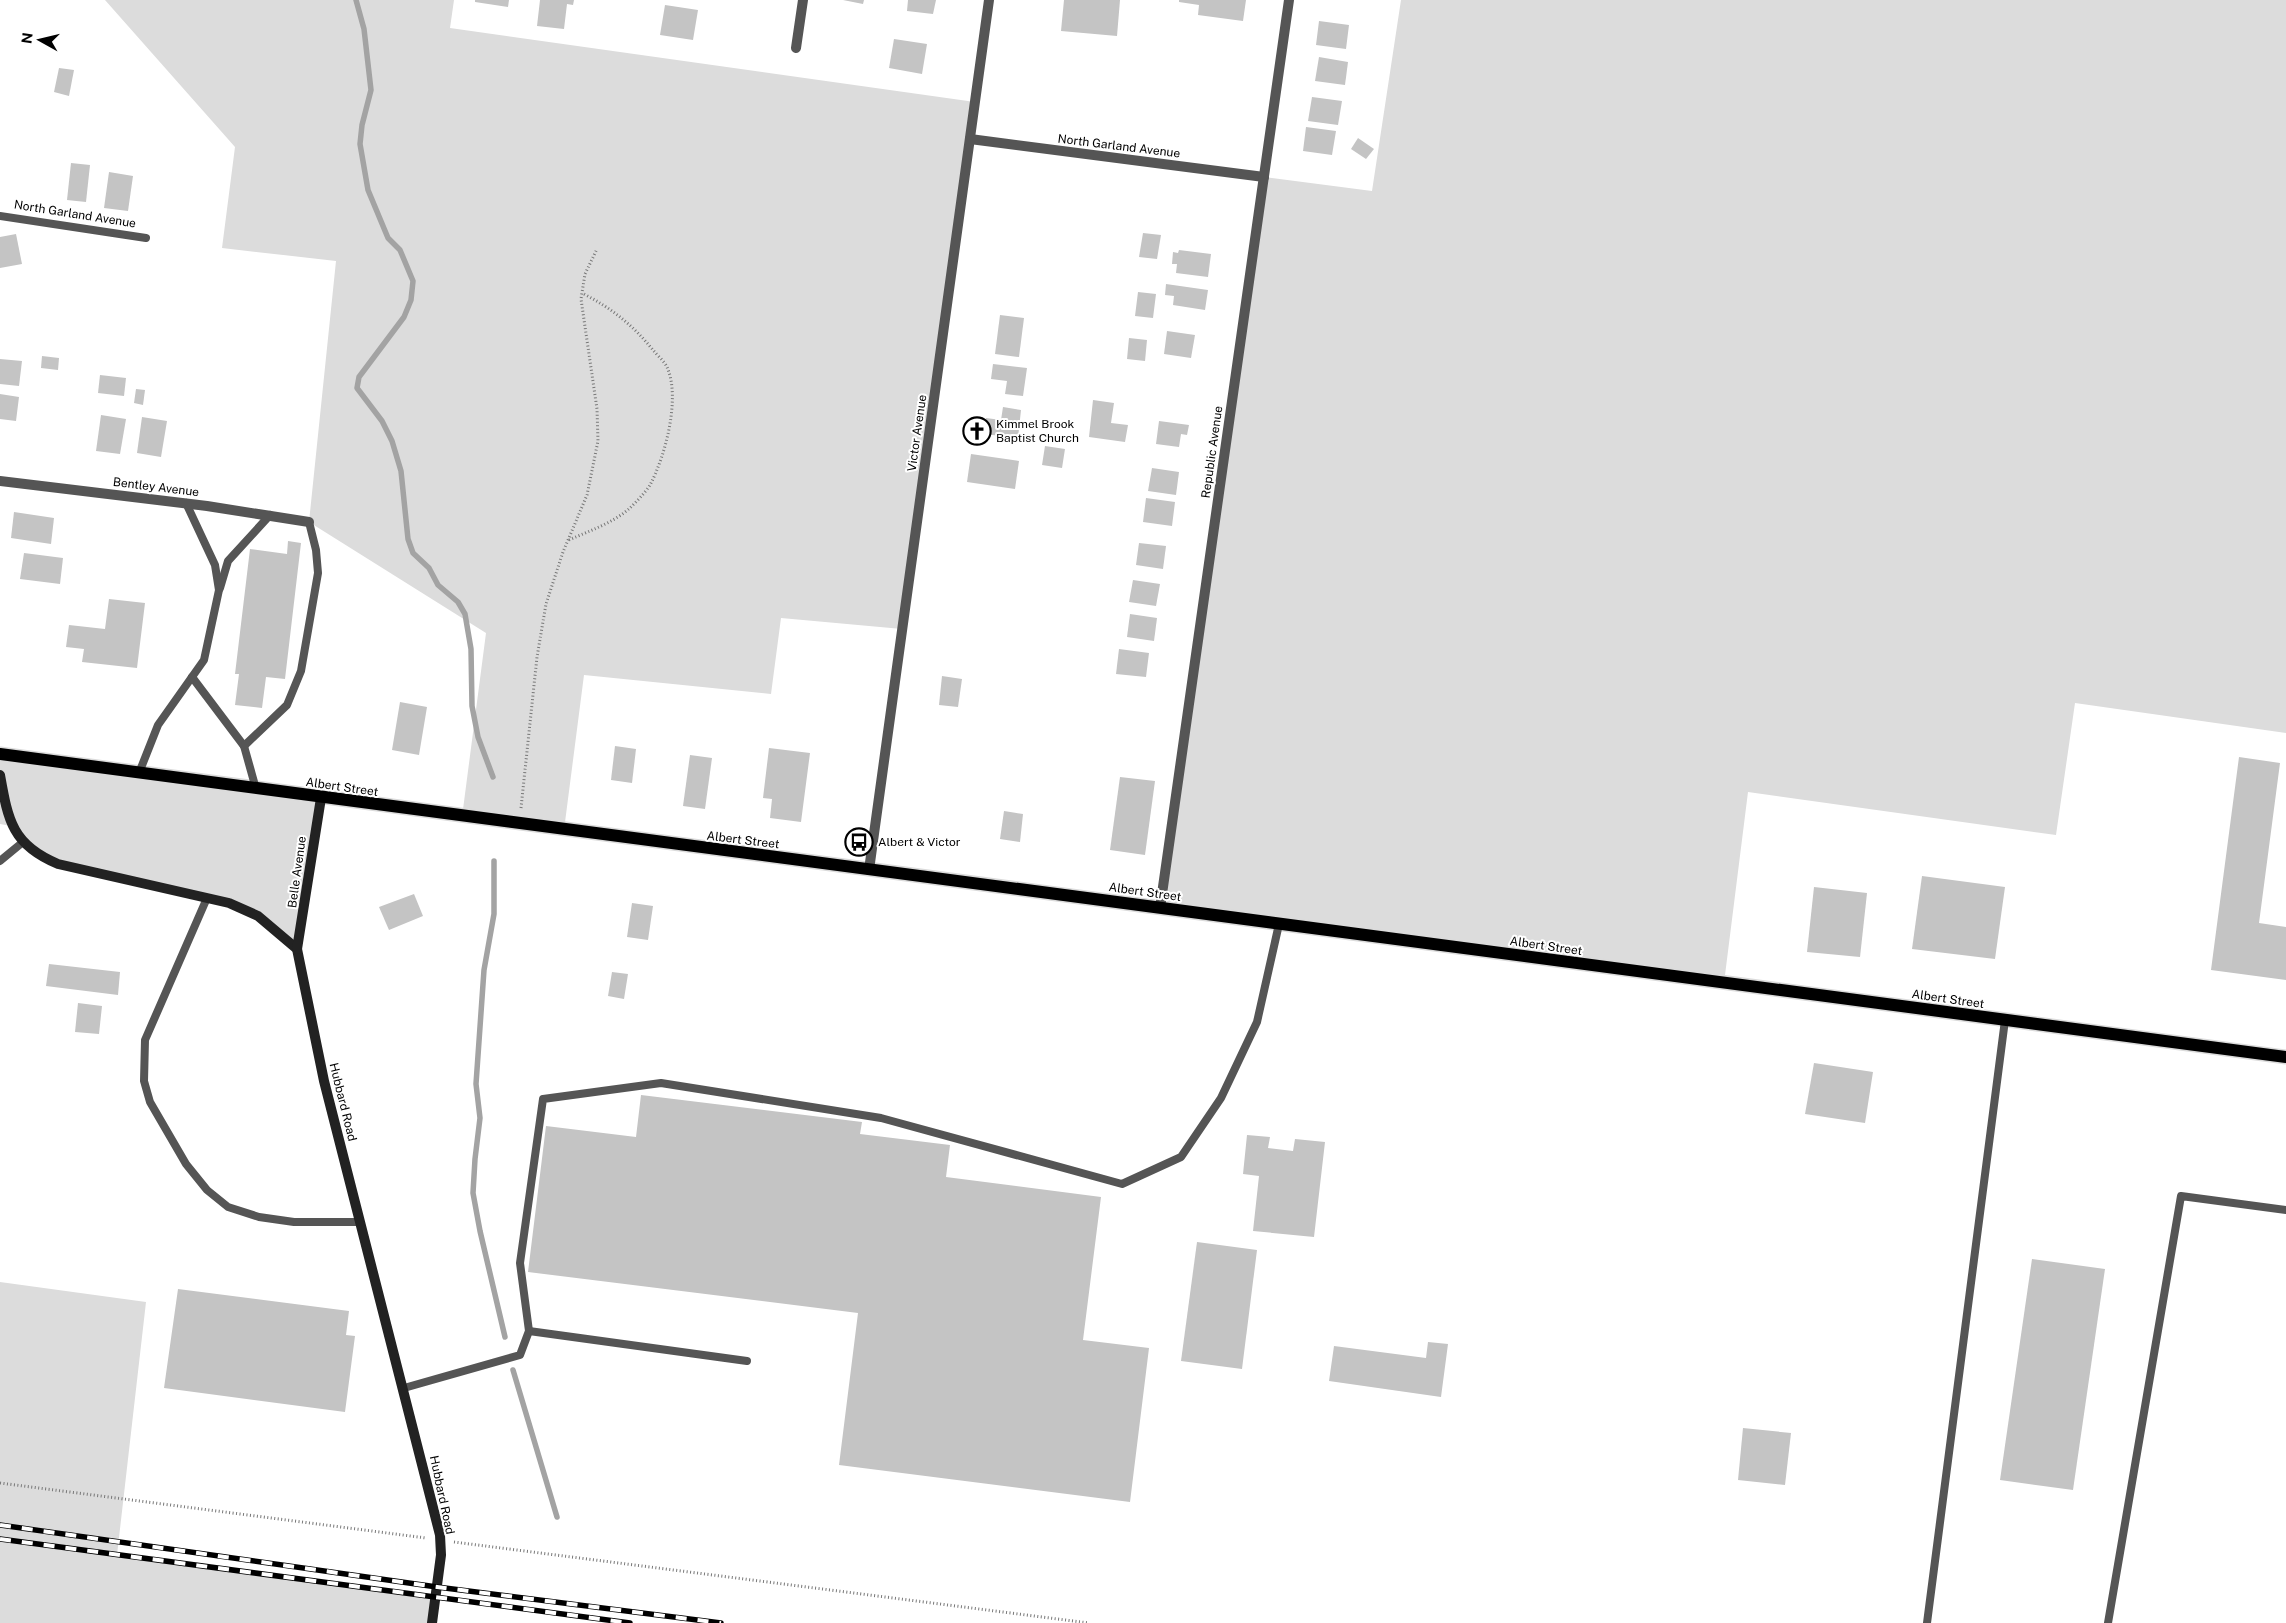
<svg xmlns="http://www.w3.org/2000/svg" width="2286" height="1623" viewBox="0 0 2286 1623" font-family="'Public Sans',sans-serif">
<style>
.green{fill:#dcdcdc}
.lines{fill:none;stroke-linecap:round;stroke-linejoin:round}
.stream{stroke:#a3a3a3;stroke-width:5.5}
.building{fill:#c4c4c4}
.primary-casing{stroke:#dbdbdb;stroke-width:15}
.path{stroke:#777;stroke-width:3;stroke-dasharray:1 2.5;stroke-linecap:butt}
.lane{stroke:#555;stroke-width:8}
.street{stroke:#555;stroke-width:10}
.secondary{stroke:#222;stroke-width:10}
.primary{stroke:#000;stroke-width:12}
.rail-casing{stroke:#000;stroke-width:5.5}
.rail{stroke:#fff;stroke-width:4;stroke-dasharray:11;stroke-linecap:butt}
.labels{text-anchor:middle;dominant-baseline:central;stroke-width:4;stroke-linejoin:round;paint-order:stroke}
.street-label{font-size:12px;fill:#000;stroke:#fff}
.poi-label{font-size:12px;fill:#000;stroke:#fff;text-anchor:start}
</style>
<rect width="100%" height="100%" fill="#fff"/>
<g class="green">
<polygon points="105,0 454,0 450,28 975,102 902,629 781,618 771,694 584,675 564,830 462,817 486,633 309,522 336,261 222,248 235,147"/>
<polygon points="1401,0 2286,0 2286,733 2075,703 2056,835 1748,792 1724,983 1160,908 1264,177 1372,191"/>
<polygon points="0,754 321,798 297,949 258,916 229,903 58,864 11,826 0,824"/>
<polygon points="0,1282 146,1302 117,1555 436,1598 432,1623 0,1623"/>
</g>
<g class="lines">
<g class="stream">
<polyline points="356,0 364,29 371,90 362,125 360,144 368,190 388,238 400,250 413,281 411,300 404,317 359,377 357,388 382,421 392,441 401,471 408,539 413,553 429,568 438,585 458,602 465,614 471,649 472,706 478,737 493,777"/>
<polyline points="494,861 494,914 484,970 476,1084 480,1118 475,1159 473,1193 480,1231 505,1337"/>
<polyline points="513,1370 557,1517"/>
</g>
</g>
<g class="building">
<polygon points="475,0 509,0 508,7 475,2"/>
<polygon points="540,0 574,0 573,5 567,4 564,29 537,26"/>
<polygon points="843,0 864,0 863,4"/>
<polygon points="908,0 936,0 933,14 907,11"/>
<polygon points="1064,0 1120,0 1117,36 1061,31"/>
<polygon points="1179,0 1246,0 1243,21 1198,15 1199,5 1179,2"/>
<polygon points="665,5 698,10 693,40 660,35"/>
<polygon points="1319,21 1349,25 1346,49 1316,45"/>
<polygon points="894,39 927,44 922,74 889,68"/>
<polygon points="1319,57 1348,62 1345,85 1315,81"/>
<polygon points="59,68 74,70 69,96 54,92"/>
<polygon points="1312,97 1342,101 1338,125 1308,121"/>
<polygon points="1306,127 1336,131 1332,155 1303,151"/>
<polygon points="1358,138 1374,149 1366,159 1351,149"/>
<polygon points="71,163 90,165 86,202 67,200"/>
<polygon points="109,172 133,176 128,211 104,208"/>
<polygon points="1143,233 1161,235 1157,259 1139,257"/>
<polygon points="16,234 22,264 0,268 0,237"/>
<polygon points="1179,250 1211,254 1208,277 1176,273 1177,264 1172,264 1173,252 1178,253"/>
<polygon points="1166,284 1208,290 1205,310 1173,305 1174,296 1165,295"/>
<polygon points="1138,292 1156,294 1153,318 1135,316"/>
<polygon points="1000,315 1024,318 1019,357 995,354"/>
<polygon points="1167,331 1195,335 1191,358 1164,354"/>
<polygon points="1129,338 1147,340 1145,361 1127,359"/>
<polygon points="42,356 59,358 58,370 41,368"/>
<polygon points="0,359 22,361 19,386 0,384"/>
<polygon points="993,364 1027,368 1023,396 1005,394 1007,381 991,379"/>
<polygon points="100,375 126,378 124,396 98,393"/>
<polygon points="136,389 145,390 143,405 134,403"/>
<polygon points="0,394 19,397 16,421 0,419"/>
<polygon points="1093,400 1114,403 1111,423 1128,425 1125,442 1089,437"/>
<polygon points="1003,407 1021,410 1018,438 984,434 986,418 1001,420"/>
<polygon points="101,415 126,419 120,454 96,451"/>
<polygon points="142,417 167,421 161,457 137,453"/>
<polygon points="1159,421 1189,425 1187,435 1181,434 1179,447 1156,444"/>
<polygon points="1045,446 1065,449 1062,468 1042,465"/>
<polygon points="971,454 1019,461 1015,489 967,482"/>
<polygon points="1152,468 1179,472 1176,495 1148,491"/>
<polygon points="1146,498 1175,502 1172,526 1143,522"/>
<polygon points="14,512 54,518 51,544 11,538"/>
<polygon points="288,541 301,543 285,679 266,677 262,708 235,705 239,674 235,674 250,549 287,554"/>
<polygon points="1139,543 1166,546 1163,569 1136,565"/>
<polygon points="24,553 63,558 60,584 20,579"/>
<polygon points="1133,580 1160,584 1156,606 1129,602"/>
<polygon points="109,599 145,603 137,668 82,662 84,649 66,647 69,625 105,629"/>
<polygon points="1130,614 1157,618 1154,641 1127,637"/>
<polygon points="1119,649 1149,653 1146,677 1116,674"/>
<polygon points="942,676 962,679 958,707 939,705"/>
<polygon points="400,702 427,707 419,755 392,750"/>
<polygon points="615,746 636,749 632,783 611,780"/>
<polygon points="769,748 810,753 801,822 770,818 772,799 763,798"/>
<polygon points="690,755 712,758 705,809 683,806"/>
<polygon points="2239,757 2280,763 2259,923 2286,927 2286,980 2211,970"/>
<polygon points="1120,777 1155,781 1145,855 1110,850"/>
<polygon points="1004,811 1023,814 1020,842 1000,839"/>
<polygon points="1922,876 2005,887 1995,959 1912,949"/>
<polygon points="1814,887 1867,893 1860,957 1807,952"/>
<polygon points="414,894 423,916 389,930 379,907"/>
<polygon points="632,903 653,906 648,940 627,937"/>
<polygon points="49,964 120,972 118,995 46,986"/>
<polygon points="612,972 628,974 624,999 608,996"/>
<polygon points="78,1003 102,1006 99,1034 75,1032"/>
<polygon points="1814,1063 1873,1072 1865,1123 1805,1114"/>
<polygon points="641,1095 862,1122 860,1134 950,1145 946,1177 1101,1197 1083,1340 1149,1348 1130,1502 839,1465 858,1313 528,1272 546,1126 636,1137"/>
<polygon points="1247,1135 1270,1137 1268,1148 1293,1151 1295,1139 1325,1142 1314,1237 1253,1231 1259,1176 1243,1174"/>
<polygon points="1197,1242 1257,1250 1242,1369 1181,1361"/>
<polygon points="2032,1259 2105,1269 2073,1490 2000,1480"/>
<polygon points="178,1289 349,1311 346,1335 355,1336 345,1412 164,1388"/>
<polygon points="1428,1342 1448,1344 1441,1397 1329,1381 1334,1346 1426,1358"/>
<polygon points="1743,1428 1791,1433 1785,1485 1738,1480"/>
</g>
<g class="lines">
<g class="primary-casing">
<polyline id="primary" points="0,754 2286,1057"/>
</g>
<g class="path">
<path d="M569,540C589,531 613,523 630,508C636,502 645,493 650,485C665,457 681,398 667,367C664,361 657,355 653,350C632,324 611,308 582,293"/>
<polyline points="521,808 537,657 546,604 563,552 587,495 598,441 597,409 581,299 585,274 597,249"/>
<polyline points="0,1483 426,1538"/>
<polyline points="454,1542 1089,1623"/>
</g>
<g class="lane">
<polyline points="0,216 146,238"/>
<polyline points="220,588 228,561 270,515"/>
<polyline points="192,677 244,746 256,789"/>
<polyline points="244,746 287,705 301,671 318,573 316,550 309,522"/>
<polyline points="139,773 158,725 204,660 219,590 215,565 186,503"/>
<polyline points="0,861 23,842"/>
<polyline points="207,898 145,1040 144,1081 150,1102 186,1164 207,1190 228,1207 259,1217 294,1222 360,1222"/>
<polyline points="529,1331 747,1361"/>
<polyline points="404,1388 520,1355 529,1331 520,1263 543,1099 661,1083 881,1118 1122,1184 1181,1157 1221,1098 1257,1022 1279,924"/>
<polyline points="1927,1623 2005,1020"/>
<polyline points="2108,1623 2181,1196 2286,1210"/>
</g>
<g class="street">
<polyline points="796,48 803,0"/>
<polyline points="970,139 1264,177"/>
<polyline points="0,481 207,506 309,522"/>
<polyline points="869,870 989,0"/>
<polyline points="1160,908 1289,0"/>
</g>
<g class="secondary">
<path d="M0,775C8,820 12,845 58,864L229,903L258,916L297,949L324,1081L440,1535L441,1555L432,1623"/>
<polyline points="297,949 321,798"/>
</g>
<use href="#primary" class="primary"/>
<g class="rail-casing">
<g id="rail">
<polyline points="0,1525 437,1587 721,1623"/>
<polyline points="0,1539 630,1623"/>
</g>
</g>
<use href="#rail" class="rail"/>
</g>
<defs>
<g id="church-ring" transform="scale(1.4375)"><circle r="9.5" fill="#fff" stroke="#000" stroke-width="1.5"/><path d="M-1.2-6h2.4v3.5h3.3v2.4h-3.3V6h-2.4V-.1h-3.3v-2.4h3.3Z" fill="#000"/></g>
<g id="bus-ring" transform="scale(1.4375)"><circle r="9.5" fill="#fff" stroke="#000" stroke-width="1.5"/><path d="M-5-6H5V4H4V6H2V4H-2V6H-4V4H-5ZM-3.5-4V0h7V-4ZM-3.5 1.2v1.5H-2V1.2ZM2 1.2v1.5H3.5V1.2Z" fill="#000"/></g>
</defs>
<g fill-rule="evenodd">
<use href="#church-ring" x="977" y="431"/>
<use href="#bus-ring" x="859" y="842"/>
</g>
<g class="labels">
<g class="street-label">
<text transform="translate(1119 146) rotate(7)">North Garland Avenue</text>
<text transform="translate(75 214) rotate(9)">North Garland Avenue</text>
<text transform="translate(917 433) rotate(-82)">Victor Avenue</text>
<text transform="translate(1212 452) rotate(-82)">Republic Avenue</text>
<text transform="translate(156 487) rotate(7)">Bentley Avenue</text>
<text transform="translate(342 787) rotate(8)">Albert Street</text>
<text transform="translate(743 840) rotate(7)">Albert Street</text>
<text transform="translate(297 872) rotate(-82)">Belle Avenue</text>
<text transform="translate(1145 892) rotate(8)">Albert Street</text>
<text transform="translate(1546 946) rotate(8)">Albert Street</text>
<text transform="translate(1948 999) rotate(8)">Albert Street</text>
<text transform="translate(343 1102) rotate(76)">Hubbard Road</text>
<text transform="translate(442 1495) rotate(78)">Hubbard Road</text>
</g>
<g class="poi-label">
<text x="996" y="424">Kimmel Brook<tspan x="996" dy="14">Baptist Church</tspan></text>
<text x="878" y="842">Albert &amp; Victor</text>
</g>
</g>
<g transform="translate(40 40) rotate(278)" stroke="#ffffff" stroke-width="4" paint-order="stroke">
<path d="M0-4L9 19L0 12L-9 19Z" fill="#000000"/>
<text y="-8" font-size="14" font-weight="bold" text-anchor="middle" fill="#000000">N</text>
</g>
</svg>
